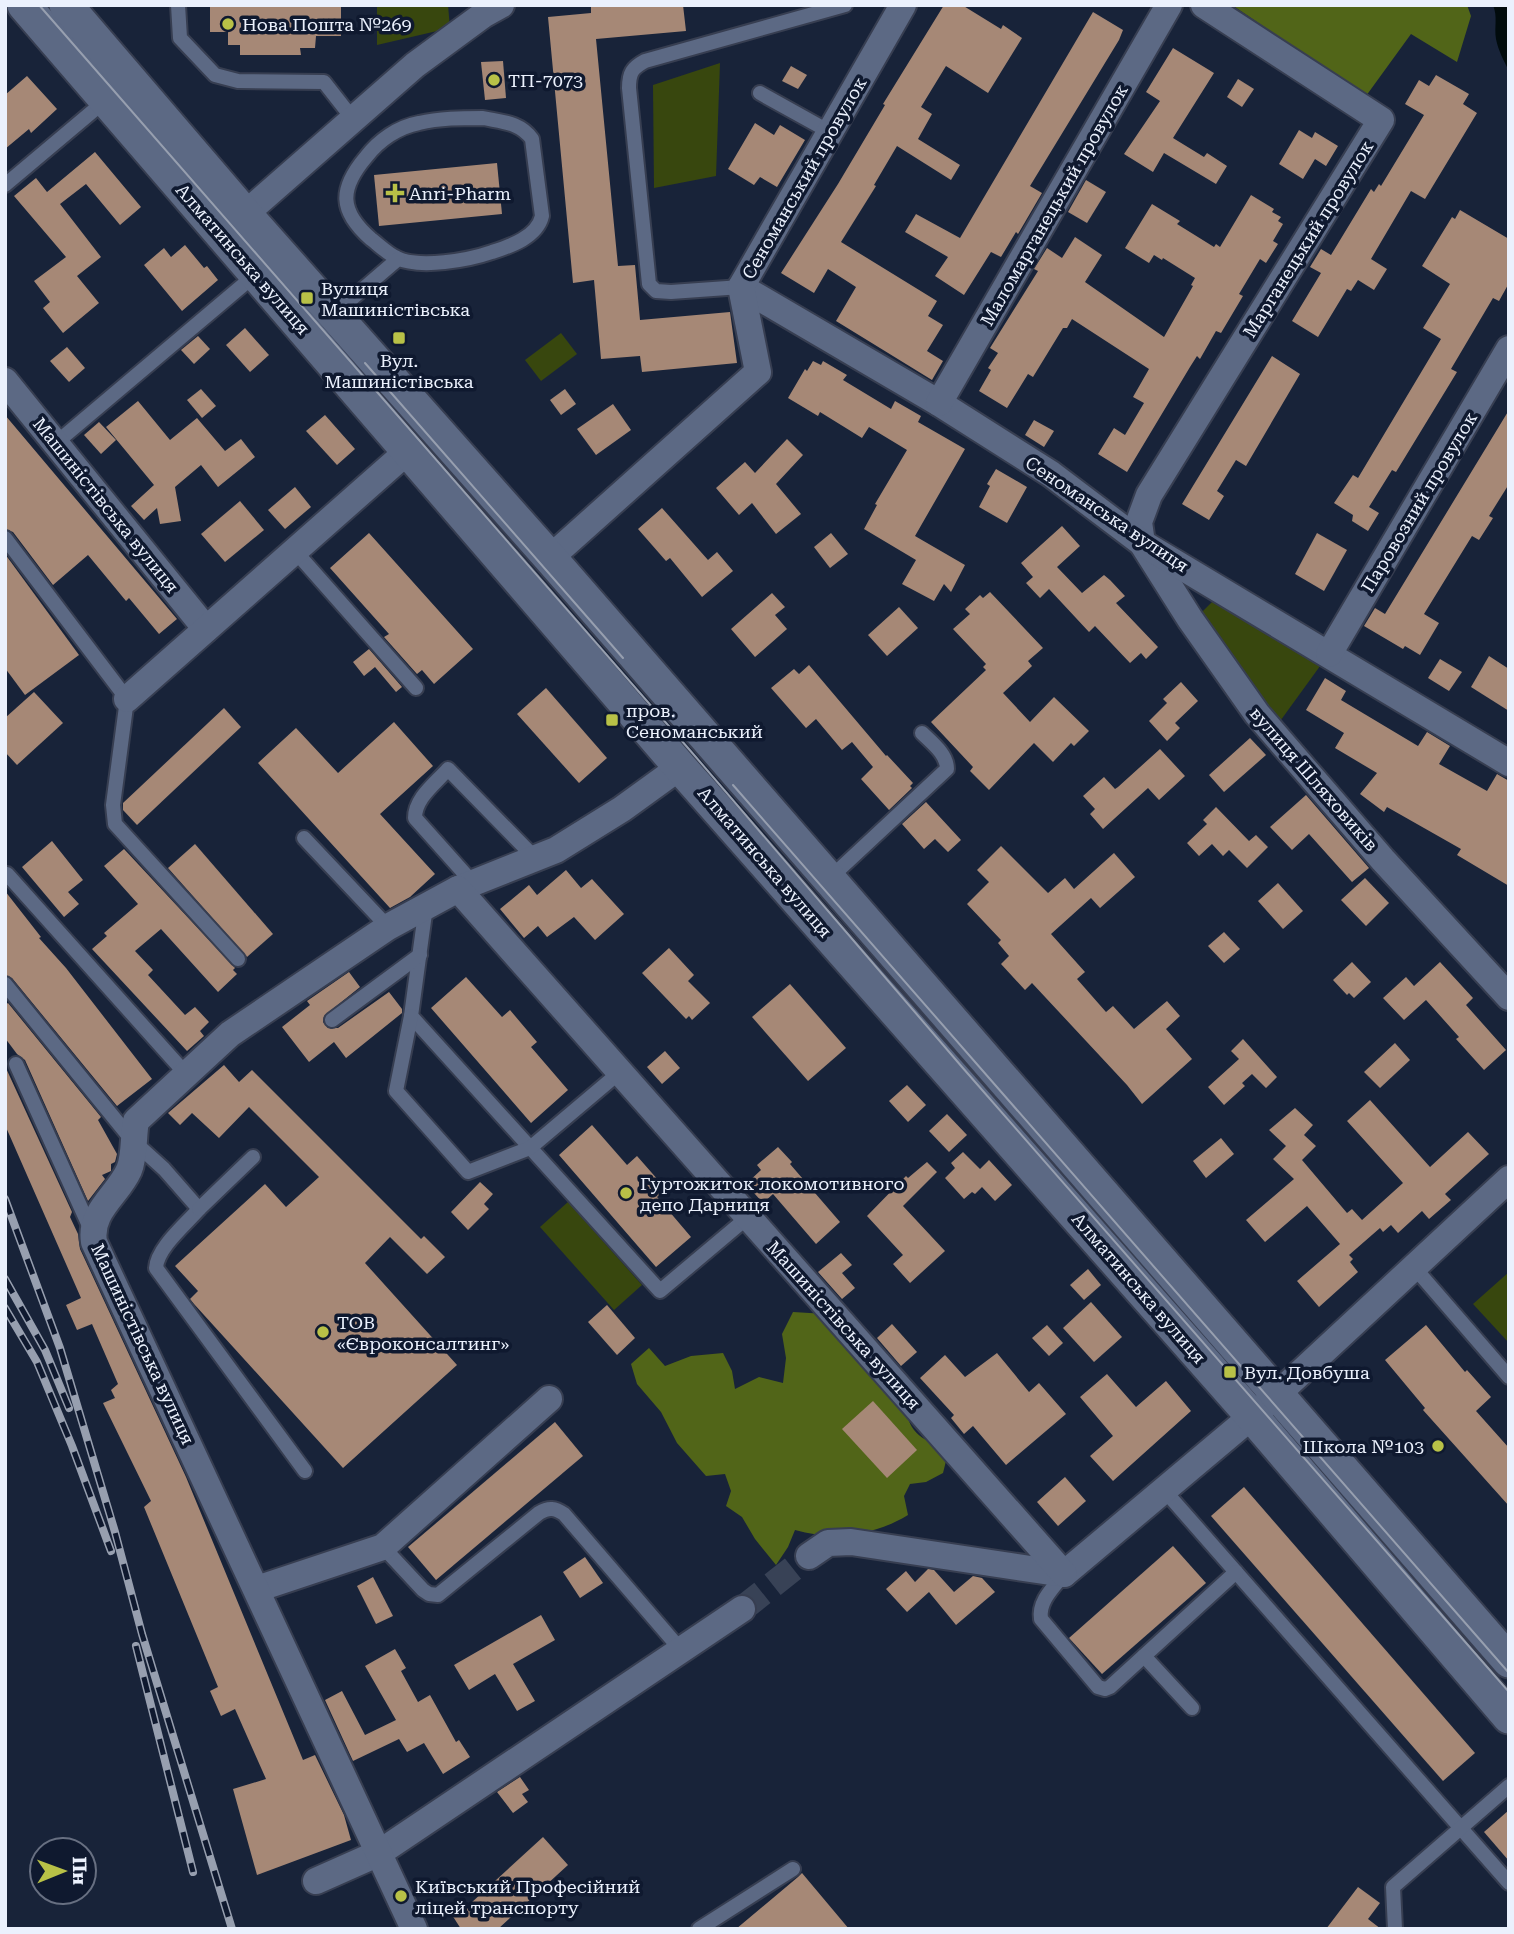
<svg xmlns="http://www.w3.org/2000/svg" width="1514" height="1934" viewBox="0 0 1514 1934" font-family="'Roboto Serif',serif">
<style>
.green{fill:#38470e}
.forest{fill:#516518}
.water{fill:#010b0d}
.building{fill:#a68876}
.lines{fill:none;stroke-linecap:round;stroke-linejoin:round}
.minor-tunnel{stroke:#384256;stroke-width:26;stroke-dasharray:26 13;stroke-linecap:butt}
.service-casing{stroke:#373e51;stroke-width:18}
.minor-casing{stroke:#373e51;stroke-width:30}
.tertiary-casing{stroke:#373e51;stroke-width:37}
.service{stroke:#5c6984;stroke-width:14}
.minor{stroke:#5c6984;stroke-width:26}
.tertiary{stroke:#5c6984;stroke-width:33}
.tram{stroke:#979faf;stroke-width:2}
.rail-casing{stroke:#979faf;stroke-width:8}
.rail{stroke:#0f192f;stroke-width:5;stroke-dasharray:16;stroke-linecap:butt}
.poi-dot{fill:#b8c147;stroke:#0f192f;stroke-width:2.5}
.labels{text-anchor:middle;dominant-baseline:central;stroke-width:7;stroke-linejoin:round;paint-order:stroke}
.poi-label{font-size:18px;fill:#ebf1fd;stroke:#0f192f;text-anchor:start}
.street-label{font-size:18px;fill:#ebf1fd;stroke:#0f192f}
</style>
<rect width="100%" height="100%" fill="#182339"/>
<g class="green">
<polygon points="377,5 448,5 450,28 377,45"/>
<polygon points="720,63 716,176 654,188 653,85"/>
<polygon points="561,333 577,354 541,381 525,360"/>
<polygon points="1218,596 1323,662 1278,724 1200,614"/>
<polygon points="568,1202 642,1285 614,1310 540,1227"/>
<polygon points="1509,1272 1509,1343 1473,1304"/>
</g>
<g class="forest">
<polygon points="1232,5 1467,5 1471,16 1457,62 1411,34 1366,96"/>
<path d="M793,1312L826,1314L906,1406C908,1434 924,1441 949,1449L943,1473L926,1482L910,1484L904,1496L908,1515C873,1536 834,1541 795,1530L788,1547L776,1565L755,1539L742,1517L726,1506L731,1491L725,1474L706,1476L677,1443L661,1412L637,1384L631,1364L649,1348L665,1366L691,1356L723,1353L732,1371L735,1389L759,1377L783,1383L786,1358L782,1334Z"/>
</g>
<path class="water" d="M1493,5H1509V71C1504,61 1498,50 1496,39C1494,27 1498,17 1493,5Z"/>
<g class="building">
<polygon points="210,5 341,5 341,36 316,36 315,48 300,48 301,55 240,55 240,45 228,45 228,32 210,32"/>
<polygon points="591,5 683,5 686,31 596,39 618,266 635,265 640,320 730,312 737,363 642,372 640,356 601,359 594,280 573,283 548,17 591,13"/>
<polygon points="944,5 962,5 1001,29 1003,25 1022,38 988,93 946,66 921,107 932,114 918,139 960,165 951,180 897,146 874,185 876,186 841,242 937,301 928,316 943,325 927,351 943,361 932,380 836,321 856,287 828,269 814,293 781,273 838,184 885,105 883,104"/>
<polygon points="1093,12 1123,30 1119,40 1030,186 1042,193 1018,234 1016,232 1001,257 991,252 964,295 935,276 948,257 905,232 916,214 960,238"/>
<polygon points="1173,48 1214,73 1173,138 1204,157 1207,153 1227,166 1216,184 1164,153 1153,172 1124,154 1160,101 1146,92"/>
<polygon points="503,61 506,98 485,100 481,62"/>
<polygon points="791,66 807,75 798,89 782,81"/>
<polygon points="1436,75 1469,94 1463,104 1477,113 1425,199 1411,191 1371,259 1387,269 1374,290 1358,280 1351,291 1347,289 1318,337 1292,321 1321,273 1310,267 1321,249 1331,255 1371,189 1374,192 1379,184 1381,186 1424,115 1405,104 1419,80 1429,86"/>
<polygon points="27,76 57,109 31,133 29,129 5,149 5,95"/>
<polygon points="1238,79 1254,89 1242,107 1227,97"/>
<polygon points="755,123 774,135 780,125 805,140 777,187 760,177 754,185 728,169"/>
<polygon points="1299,130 1312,138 1315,132 1338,146 1326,166 1315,159 1303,179 1279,164"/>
<polygon points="95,152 141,207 120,225 86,184 60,204 101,257 77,276 99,303 63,333 43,308 50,302 34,281 66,257 14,196 36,178 47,192"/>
<polygon points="497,163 502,214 379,226 374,175"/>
<polygon points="1086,180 1106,192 1087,223 1068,212"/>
<polygon points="1251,195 1274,209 1272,212 1281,217 1278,221 1283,224 1273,241 1278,244 1266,263 1260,259 1239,294 1243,296 1221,333 1216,331 1200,359 1197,356 1190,367 1127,472 1098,454 1114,428 1125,435 1144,403 1133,397 1149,369 1072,319 1067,328 1063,328 1033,377 1028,374 1007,408 979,391 991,370 988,368 998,353 990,348 1038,271 1034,269 1047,248 1062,258 1075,237 1102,255 1085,282 1164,337 1193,286 1191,285 1195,278 1163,258 1162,260 1154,255 1149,263 1125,248 1152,204 1180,221 1177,224 1214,247 1216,244 1220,247"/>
<polygon points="1460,210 1509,239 1509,283 1499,301 1493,298 1451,369 1457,372 1396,472 1392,470 1369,507 1379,513 1368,531 1352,521 1353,515 1334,503 1353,475 1358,478 1441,339 1423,328 1450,284 1422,266 1452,217 1455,219"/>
<polygon points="185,245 204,268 207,266 218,280 182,311 144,265 164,248 171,257"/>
<polygon points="245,328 269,355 250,372 226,345"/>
<polygon points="198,336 210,349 194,364 181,350"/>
<polygon points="67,347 85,368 69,382 50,361"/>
<polygon points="1272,356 1300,374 1246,466 1236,460 1217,491 1224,496 1209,520 1182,504"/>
<polygon points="813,361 821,365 823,361 847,375 843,380 891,409 895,401 921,416 918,422 965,449 915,536 965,565 951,592 944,584 934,601 902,584 916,560 864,529 877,505 875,504 907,450 869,427 862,438 820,412 818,416 788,398 805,369 807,371"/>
<polygon points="201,389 216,406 202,418 187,400"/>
<polygon points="565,389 576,404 561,415 550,400"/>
<polygon points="138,401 170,440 197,418 225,451 241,439 255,457 218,487 201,465 175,487 181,521 160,524 157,508 144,520 131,506 154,485 106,427"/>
<polygon points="613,404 631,430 596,455 577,429"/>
<polygon points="1509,410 1509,484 1489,516 1493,518 1479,540 1472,536 1424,614 1439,623 1420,655 1405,646 1403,649 1364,626 1375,608 1385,614"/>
<polygon points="5,415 177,619 159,634 129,598 126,601 88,555 53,585 13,532 5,529"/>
<polygon points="325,415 355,449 337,465 306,431"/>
<polygon points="1034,420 1054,431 1044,447 1025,435"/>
<polygon points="99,422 116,440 101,454 84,435"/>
<polygon points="787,439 803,455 776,484 801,514 776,534 752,503 739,515 716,488 745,462 755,473"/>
<polygon points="996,469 1027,487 1007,523 979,507 990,486 987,484"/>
<polygon points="295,487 311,507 285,529 268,510"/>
<polygon points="240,501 264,530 225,562 201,534"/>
<polygon points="662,508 708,560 717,552 733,571 702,597 670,558 666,561 638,529"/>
<polygon points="1062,526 1080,546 1057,567 1082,593 1104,575 1110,580 1125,596 1116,603 1158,647 1146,659 1141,653 1130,663 1095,626 1089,632 1049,589 1040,598 1026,583 1033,577 1021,563"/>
<polygon points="369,533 473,649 434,684 422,670 417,674 384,637 389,634 330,568"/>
<polygon points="831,533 848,554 830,568 814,547"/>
<polygon points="1317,533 1347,550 1324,591 1295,574"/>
<polygon points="5,554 79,655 25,695 5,668"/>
<polygon points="990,592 1043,648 1028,661 1032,666 1003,693 1030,722 1054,697 1089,731 1074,746 1071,743 1053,762 1034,743 989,790 970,771 973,767 931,722 986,670 983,667 986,664 953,629 970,614 965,609 980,595 983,598"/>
<polygon points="772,593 785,607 775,615 787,629 755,657 731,629"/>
<polygon points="899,607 918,628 887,656 868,635"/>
<polygon points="369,649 402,687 396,692 375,667 364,676 353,662"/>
<polygon points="1489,656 1509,669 1509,711 1471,687"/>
<polygon points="1440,659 1462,672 1449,691 1428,678"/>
<polygon points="809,665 886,756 887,755 913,783 910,786 912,788 889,810 861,779 873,767 852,742 842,750 816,719 806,728 771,688 794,669 799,674"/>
<polygon points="1325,678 1346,691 1341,700 1418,746 1427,732 1450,746 1439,764 1487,791 1497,774 1509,781 1509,886 1457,855 1461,849 1387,807 1384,812 1360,794 1377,773 1335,748 1344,733 1306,710"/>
<polygon points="1181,682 1198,701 1175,723 1180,728 1167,741 1149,721 1167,703 1163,699"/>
<polygon points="546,688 607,758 579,783 517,714"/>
<polygon points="34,692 63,723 17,765 5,752 5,718"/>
<polygon points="224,708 241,727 137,825 123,810 123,803"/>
<polygon points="394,722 433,766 380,814 435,874 410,897 390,908 258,763 296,728 338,773"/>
<polygon points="1250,738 1266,755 1224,792 1209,775"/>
<polygon points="1160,749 1185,776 1159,800 1148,788 1103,829 1090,814 1095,809 1083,796 1104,777 1115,789 1118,787"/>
<polygon points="1306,795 1369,868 1352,882 1309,834 1292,850 1270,827"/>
<polygon points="926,802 961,840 948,852 935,839 924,849 902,824"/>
<polygon points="1216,807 1249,841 1256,835 1268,847 1247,868 1229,850 1223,856 1212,844 1199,856 1187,843 1207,824 1203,820"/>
<polygon points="52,841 83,880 68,892 79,904 64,917 22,867"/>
<polygon points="195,844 273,934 247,957 168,868"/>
<polygon points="1001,846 1048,893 1065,878 1074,889 1114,853 1135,877 1100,908 1091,898 1051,934 1085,972 1077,979 1106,1012 1113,1006 1134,1029 1167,1001 1180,1016 1166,1029 1192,1059 1142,1104 1127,1085 1032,983 1025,990 1001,964 1009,956 998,943 1001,940 967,904 989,882 977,870"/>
<polygon points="124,849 235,968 233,970 237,974 218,992 161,929 135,951 153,970 148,975 185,1015 195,1007 209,1022 200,1031 204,1036 187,1051 92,949 107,936 104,933 138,904 104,866"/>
<polygon points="566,870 581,888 592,879 624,914 595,940 574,917 547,937 538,926 524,938 500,909 529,885 537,895"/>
<polygon points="1365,878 1389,903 1366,926 1341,900"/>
<polygon points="1278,883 1303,911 1283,929 1258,901"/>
<polygon points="5,891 41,937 39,938 66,968 152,1079 117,1106 12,978 5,975"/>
<polygon points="1224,932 1240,949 1224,963 1208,946"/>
<polygon points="669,948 694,975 688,981 710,1003 692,1020 689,1016 686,1019 642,973"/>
<polygon points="1352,962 1371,982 1354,998 1349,993 1347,995 1333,980"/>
<polygon points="1440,962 1473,998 1466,1005 1506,1050 1484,1070 1456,1039 1459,1037 1426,1000 1404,1020 1383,998 1406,977 1414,986"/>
<polygon points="349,972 360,987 324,1016 323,1022 328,1028 338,1028 389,992 402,1009 402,1013 346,1058 334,1042 309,1062 282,1027 310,1005 307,1001"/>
<polygon points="466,977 502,1017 510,1010 537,1042 531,1047 568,1090 531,1123 431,1008"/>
<polygon points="790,984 846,1048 808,1081 752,1017"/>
<polygon points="8,1003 101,1117 98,1120 117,1154 115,1162 111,1164 111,1171 102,1175 105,1179 88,1201 25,1060 17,1054 5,1038 5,1005"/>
<polygon points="1243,1039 1277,1077 1266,1088 1252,1074 1242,1083 1245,1086 1224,1105 1208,1087 1239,1059 1231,1051"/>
<polygon points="1395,1043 1410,1060 1380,1088 1364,1072"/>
<polygon points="665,1051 680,1068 662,1084 647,1067"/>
<polygon points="224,1065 239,1082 252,1070 421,1239 424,1236 445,1257 427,1274 390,1237 365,1263 457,1365 343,1468 194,1304 190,1299 198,1291 175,1266 265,1184 286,1207 319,1177 249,1107 219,1138 192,1113 180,1125 168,1113"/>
<polygon points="5,1066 72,1212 70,1217 78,1234 80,1249 186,1477 303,1760 315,1755 344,1815 351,1840 257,1875 233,1789 266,1779 235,1709 221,1716 210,1691 218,1687 144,1507 151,1501 103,1403 115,1398 111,1390 118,1384 92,1324 77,1330 66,1305 81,1298 5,1125"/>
<polygon points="907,1085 926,1105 908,1122 889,1101"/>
<polygon points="1370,1100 1430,1167 1468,1132 1489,1154 1445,1194 1451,1200 1429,1219 1422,1211 1398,1233 1391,1225 1383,1232 1380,1228 1349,1255 1353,1259 1350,1262 1358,1272 1319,1307 1297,1281 1340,1244 1307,1206 1265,1242 1246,1220 1294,1179 1273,1159 1286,1146 1269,1130 1295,1108 1313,1125 1304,1135 1316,1146 1302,1160 1347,1213 1352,1209 1362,1220 1403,1183 1347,1121"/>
<polygon points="947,1114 967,1135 949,1152 929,1131"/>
<polygon points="592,1125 627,1165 637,1156 666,1189 657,1197 691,1237 656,1267 559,1155"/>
<polygon points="1221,1138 1234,1154 1206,1178 1193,1161"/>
<polygon points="778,1147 792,1162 790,1164 840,1222 816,1244 773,1194 763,1203 746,1184 761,1170 757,1165"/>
<polygon points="963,1152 980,1169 989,1160 1012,1185 995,1201 982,1187 975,1194 972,1192 964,1199 945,1178 955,1168 951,1163"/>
<polygon points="927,1162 937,1172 903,1206 945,1251 910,1283 893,1264 903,1255 867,1216 906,1176 908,1178"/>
<polygon points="480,1182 493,1194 484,1204 489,1209 468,1230 451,1212"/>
<polygon points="841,1253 852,1265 842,1273 855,1288 842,1299 818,1272"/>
<polygon points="1088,1269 1101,1285 1084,1300 1070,1285"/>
<polygon points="1091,1302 1122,1337 1094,1362 1063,1328"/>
<polygon points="607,1305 635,1338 617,1355 588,1322"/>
<polygon points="892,1324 917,1352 901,1366 877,1338"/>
<polygon points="1047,1325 1063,1343 1049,1356 1032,1338"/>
<polygon points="1426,1325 1465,1372 1467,1370 1491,1397 1476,1411 1509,1448 1509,1506 1423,1410 1425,1408 1385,1360"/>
<polygon points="997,1353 1029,1392 1039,1383 1066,1414 1006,1465 973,1426 964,1434 951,1418 954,1415 920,1378 945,1355 965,1377"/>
<polygon points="1107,1374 1136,1407 1166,1381 1191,1411 1113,1481 1090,1456 1113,1436 1080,1397"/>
<polygon points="873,1401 917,1450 887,1478 842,1429"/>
<polygon points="555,1422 583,1456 436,1580 408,1547"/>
<polygon points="1065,1477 1086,1501 1058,1526 1037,1502"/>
<polygon points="1244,1487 1475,1753 1443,1781 1211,1516"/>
<polygon points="1173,1546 1206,1583 1102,1674 1069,1638"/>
<polygon points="585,1557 603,1583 580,1598 563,1572"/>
<polygon points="928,1569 934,1570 954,1592 973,1576 982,1578 995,1592 956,1625 929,1592 907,1612 886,1589 906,1571 915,1582"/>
<polygon points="373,1577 393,1616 376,1624 357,1586"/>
<polygon points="541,1615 555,1640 513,1664 535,1701 517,1711 495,1674 469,1690 454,1665"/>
<polygon points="395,1649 406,1668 401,1671 418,1702 430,1695 456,1742 459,1740 470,1757 443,1774 424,1743 407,1752 399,1739 353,1761 325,1700 342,1691 365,1735 396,1720 365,1666"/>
<polygon points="520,1777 529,1790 522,1794 528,1802 513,1813 497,1792"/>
<polygon points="1509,1810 1509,1861 1484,1832"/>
<polygon points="543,1837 568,1865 498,1929 461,1929 452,1915 471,1903"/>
<polygon points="802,1873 849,1929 736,1929 798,1877"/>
<polygon points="1358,1887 1380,1903 1368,1919 1381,1929 1326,1929"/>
</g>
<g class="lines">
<polyline class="minor-tunnel" points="742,1609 809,1556"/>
<g class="service-casing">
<g id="service">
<polyline points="178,5 180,38 215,75 238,81 324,82 353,119"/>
<polyline points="760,93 830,132"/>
<path d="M483,118C502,122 520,122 532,139L542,216C537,237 511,246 492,252C469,260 420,269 397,258C388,254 379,245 371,239C339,211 339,189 366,157C379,140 398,127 419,123C440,118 461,118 483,118Z"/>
<polyline points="5,185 106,100"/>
<path d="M741,287L671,292L656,291L649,284L629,88C629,73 632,68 645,61L845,5"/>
<polyline points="334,314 398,259"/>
<polyline points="56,443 256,274"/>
<polyline points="5,538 127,699 113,805 115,824 238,959"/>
<polyline points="295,551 416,688"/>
<polyline points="304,838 388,927"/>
<polyline points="7,874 186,1074"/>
<path d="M829,879L947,769C947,754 932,743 922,733"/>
<path d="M473,883L415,818C415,798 435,784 448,769L535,858"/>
<polyline points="426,906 411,1016 660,1291 748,1217"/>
<path d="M5,984L132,1140L164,1169L199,1209C186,1224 157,1248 156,1268L305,1471"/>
<polyline points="411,1016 396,1091 468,1172 530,1148 620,1072"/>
<polyline points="332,1020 420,955"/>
<polyline points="16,1064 91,1230"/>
<polyline points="199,1209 253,1157"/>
<polyline points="1413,1266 1509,1377"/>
<polyline points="1164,1490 1509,1883"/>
<path d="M383,1547L423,1590L429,1594L438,1595L539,1513C549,1507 555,1508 564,1514L681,1650"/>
<path d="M1064,1574C1054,1587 1038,1601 1041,1619L1098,1687L1105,1689L1110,1687L1236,1572"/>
<polyline points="1144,1656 1192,1708"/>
<polyline points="699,1929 793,1869"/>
<polyline points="1395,1929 1393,1887 1509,1786"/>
</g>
</g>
<g class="minor-casing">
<g id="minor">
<polyline points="1204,5 1381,120 1149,495 1139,522 1142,543 1190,619 1257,714 1383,860 1509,997"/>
<polyline points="245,214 415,65 483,15 501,5"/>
<polyline points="741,287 939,403 1051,474 1142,543 1509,763"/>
<polyline points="5,381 206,629"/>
<polyline points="939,403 1169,5"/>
<polyline points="550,558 758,372 741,287 903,5"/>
<polyline points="1329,654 1509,349"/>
<polyline points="127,699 409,450"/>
<polyline points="458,889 556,850 622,809 680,767"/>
<polyline points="809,1556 828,1543 851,1542 1064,1574 1270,1401 1509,1179"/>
<polyline points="257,1589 383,1547 549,1399"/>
<polyline points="316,1881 379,1853 742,1609"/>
<path d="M414,1929L94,1242C89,1211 118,1195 129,1170C135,1156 133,1136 136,1121L230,1034L388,927L458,889L1064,1574"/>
</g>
</g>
<g class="tertiary-casing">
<g id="tertiary">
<polyline points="24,5 680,767 1252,1416 1509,1717"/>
<polyline points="66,5 245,214 550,558 1509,1661"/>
</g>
</g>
<use href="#service" class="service"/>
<use href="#minor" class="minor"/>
<use href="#tertiary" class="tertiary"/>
<g class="tram">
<polyline points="39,5 695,756 962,1067 1509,1692"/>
<polyline points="365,363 623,658"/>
<polyline points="733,785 1509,1673"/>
</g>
<g class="rail-casing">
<g id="rail">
<polyline points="5,1199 60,1348 115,1532 142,1634 232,1929"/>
<polyline points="5,1279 45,1350 69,1408"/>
<polyline points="5,1308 37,1362 72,1446 111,1551"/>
<polyline points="136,1646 193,1872"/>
</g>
</g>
<use href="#rail" class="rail"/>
</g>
<g class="poi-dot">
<circle cx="228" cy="24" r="7"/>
<circle cx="494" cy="80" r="7"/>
<path d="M391.5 182.5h7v7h7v7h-7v7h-7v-7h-7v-7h7z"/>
<rect x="300" y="291" width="14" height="14" rx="3.5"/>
<rect x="392" y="331" width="14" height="14" rx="3.5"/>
<rect x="605" y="713" width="14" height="14" rx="3.5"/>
<circle cx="626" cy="1193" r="7"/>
<circle cx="323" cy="1332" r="7"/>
<rect x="1223" y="1365" width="14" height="14" rx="3.5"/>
<circle cx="1438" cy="1446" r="7"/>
<circle cx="401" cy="1896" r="7"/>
</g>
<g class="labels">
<g class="poi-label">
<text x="242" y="24">Нова Пошта №269</text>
<text x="508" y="80">ТП-7073</text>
<text x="409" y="193">Anri-Pharm</text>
<text x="321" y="288">Вулиця<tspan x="321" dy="21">Машиністівська</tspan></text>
<text x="399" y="360" text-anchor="middle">Вул.<tspan x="399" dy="21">Машиністівська</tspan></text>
<text x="626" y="710">пров.<tspan x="626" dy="21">Сеноманський</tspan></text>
<text x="640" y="1183">Гуртожиток локомотивного<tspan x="640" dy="21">депо Дарниця</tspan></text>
<text x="337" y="1322">ТОВ<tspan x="337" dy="21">«Євроконсалтинг»</tspan></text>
<text x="1244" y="1372">Вул. Довбуша</text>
<text x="1424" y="1446" text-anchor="end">Школа №103</text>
<text x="415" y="1886">Київський Професійний<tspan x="415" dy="21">ліцей транспорту</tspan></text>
</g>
<g class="street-label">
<text transform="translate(804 178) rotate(-60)">Сеноманський провулок</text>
<text transform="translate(1054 205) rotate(-60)">Маломарганецький провулок</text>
<text transform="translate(1308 239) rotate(-58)">Марганецький провулок</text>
<text transform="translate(243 259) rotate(49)">Алматинська вулиця</text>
<text transform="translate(1419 502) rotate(-59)">Паровозний провулок</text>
<text transform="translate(106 505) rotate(51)">Машиністівська вулиця</text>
<text transform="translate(1107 514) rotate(34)">Сеноманська вулиця</text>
<text transform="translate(1314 779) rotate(49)">вулиця Шляховиків</text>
<text transform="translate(765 862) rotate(49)">Алматинська вулиця</text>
<text transform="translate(1139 1288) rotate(49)">Алматинська вулиця</text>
<text transform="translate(844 1325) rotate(48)">Машиністівська вулиця</text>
<text transform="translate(143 1344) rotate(65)">Машиністівська вулиця</text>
</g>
</g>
<rect width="1514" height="1934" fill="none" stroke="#ebf1fd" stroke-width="14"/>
<g transform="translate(63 1871) rotate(89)"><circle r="33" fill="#0f192f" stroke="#676f81" stroke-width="2"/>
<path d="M0-5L12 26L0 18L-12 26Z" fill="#b8c147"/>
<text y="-10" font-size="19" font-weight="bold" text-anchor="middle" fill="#ebf1fd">Пн</text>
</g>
</svg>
